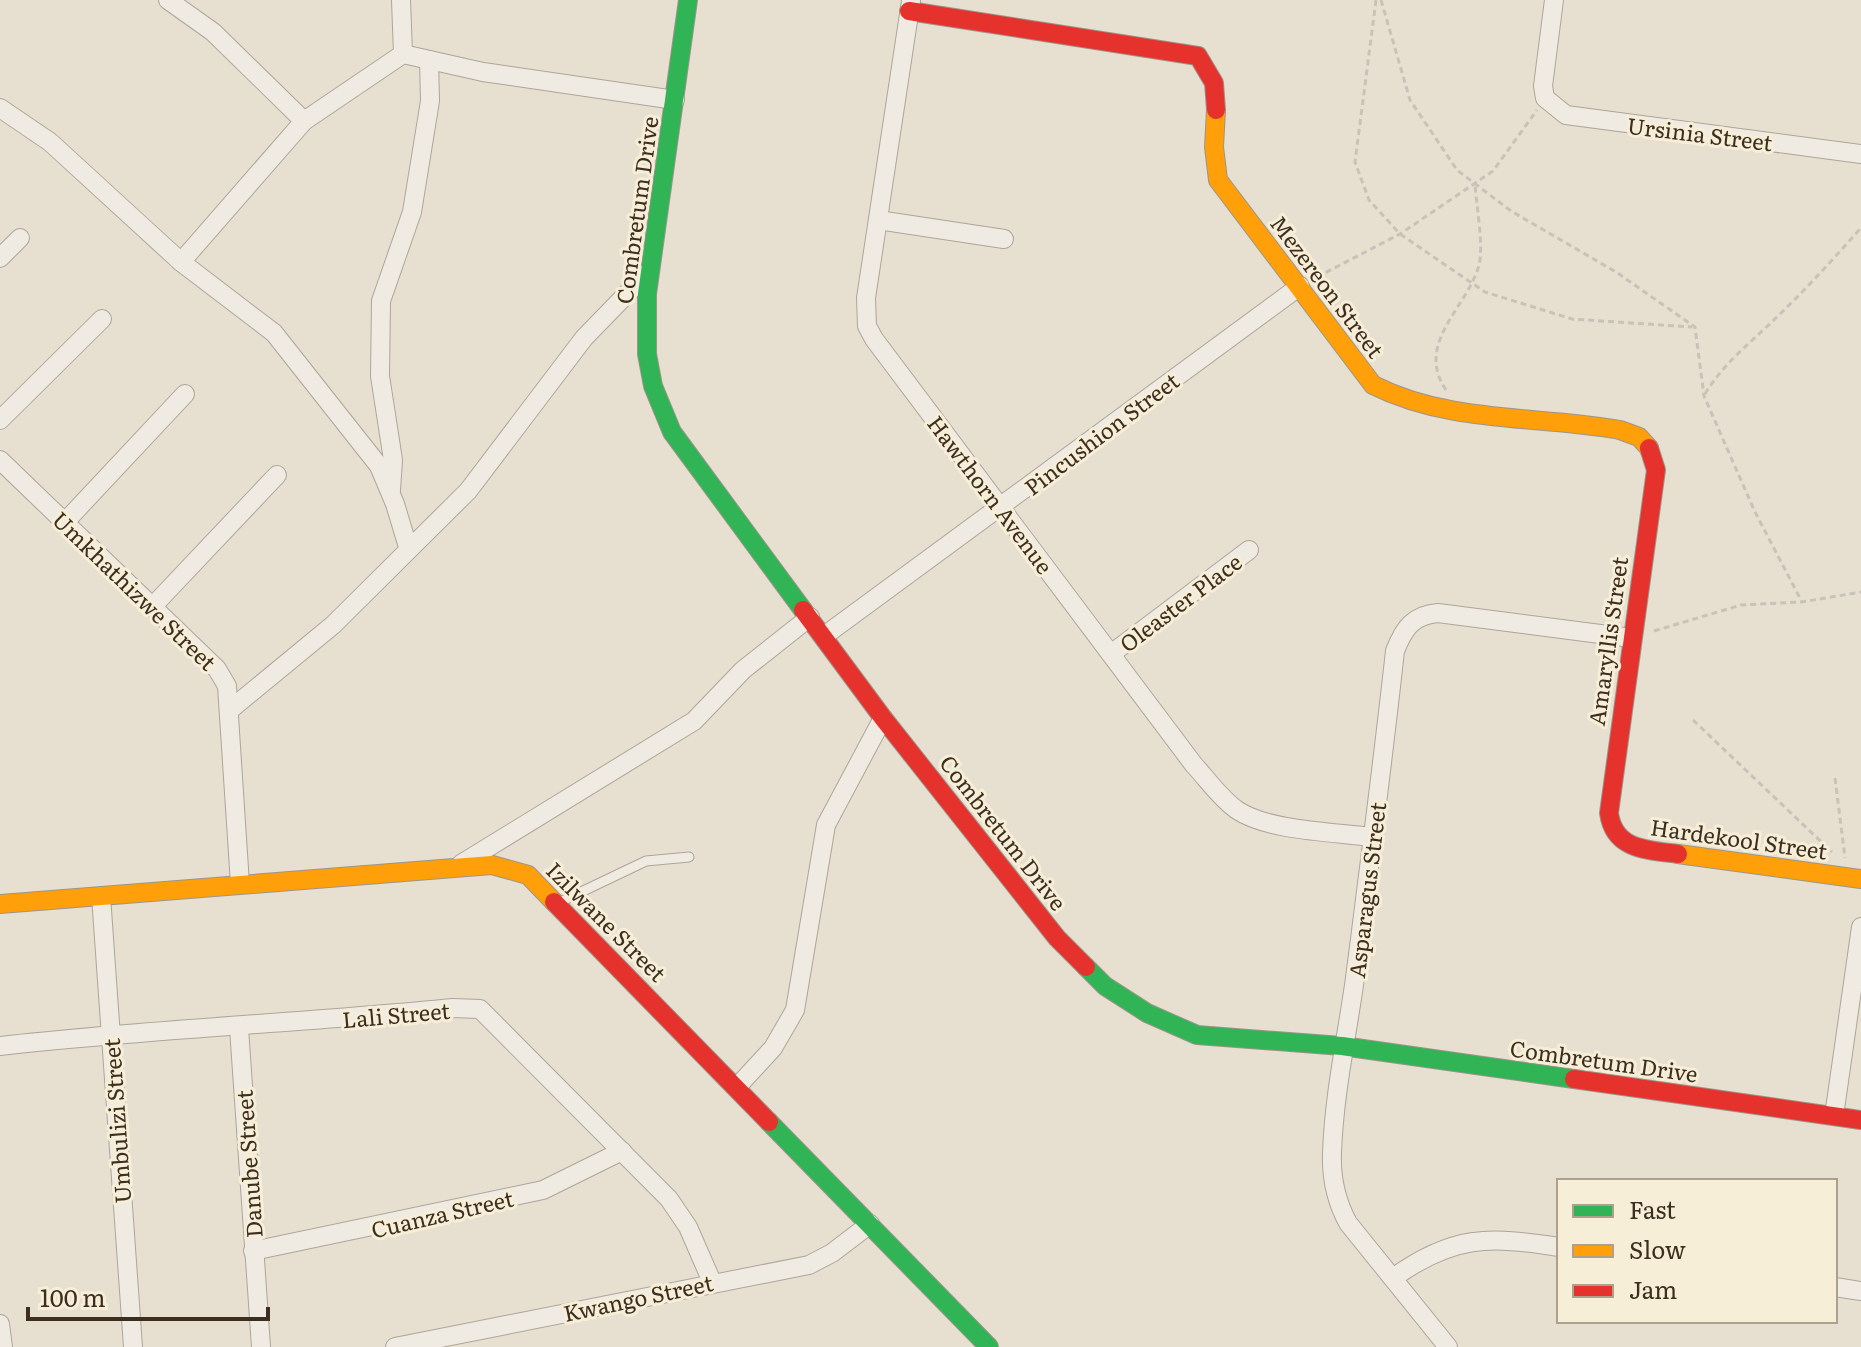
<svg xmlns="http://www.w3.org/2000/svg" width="1861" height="1347" viewBox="0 0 1861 1347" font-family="Literata,serif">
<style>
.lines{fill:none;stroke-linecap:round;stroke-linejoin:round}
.lane-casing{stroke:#ada599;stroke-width:11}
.street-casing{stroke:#ada599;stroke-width:20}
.fast-casing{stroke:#9c958a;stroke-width:20}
.slow-casing{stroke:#9c958a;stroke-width:20}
.jam-casing{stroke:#9c958a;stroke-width:20}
.path{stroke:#c8c2b9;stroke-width:3;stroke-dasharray:6 4;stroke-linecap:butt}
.lane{stroke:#efebe3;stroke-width:9}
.street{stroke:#efebe3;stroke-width:18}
.fast{stroke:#30b455;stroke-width:18}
.slow{stroke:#ff9f0a;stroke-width:18}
.jam{stroke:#e5322d;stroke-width:18}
.labels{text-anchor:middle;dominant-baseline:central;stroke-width:6;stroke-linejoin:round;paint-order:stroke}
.street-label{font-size:22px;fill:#3d2e20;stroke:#f7eed8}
</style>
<rect width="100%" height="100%" fill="#e7e0d1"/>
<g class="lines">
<g class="lane-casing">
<polyline id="lane" points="558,903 646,861 689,857"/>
</g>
<g class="street-casing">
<g id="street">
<polyline points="168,0 213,32 304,121"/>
<polyline points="401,0 403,54"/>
<polyline points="1554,0 1543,86 1545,98 1566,115 1861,154"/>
<path d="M911,1L866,298L867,326L874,339L1194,765C1208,780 1220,798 1237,810C1268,831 1335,832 1372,837"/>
<polyline points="0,108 50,142 181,262 274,333 379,466 395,504 408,547"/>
<polyline points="878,220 1004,239"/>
<polyline points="0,258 20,238"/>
<polyline points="181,262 304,121 403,54 483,72 675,100"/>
<polyline points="0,420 102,319"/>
<polyline points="0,460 217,669 227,686 240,884"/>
<polyline points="391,490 393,460 380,376 381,301 412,212 430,101 429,60"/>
<polyline points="65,522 185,394"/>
<polyline points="153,606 277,475"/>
<polyline points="824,636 1300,286"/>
<polyline points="1111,654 1249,550"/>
<polyline points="231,709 333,625 468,491 584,338 650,270"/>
<polyline points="461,864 694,721 743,670 810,617"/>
<polyline points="101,896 133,1347"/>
<polyline points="239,1028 261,1347"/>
<path d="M0,1046C150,1029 302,1023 453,1008L480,1009L669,1199L688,1227L712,1282"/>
<polyline points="737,1087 773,1048 795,1010 826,825 883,718"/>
<polyline points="1834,1116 1861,927"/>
<polyline points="253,1251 543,1190 622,1151"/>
<path d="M1393,1278C1453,1235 1488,1236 1559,1247"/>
<polyline points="1835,1287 1861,1291"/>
<polyline points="0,1324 3,1347"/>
<polyline points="395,1347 809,1265 832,1253 870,1224"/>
<path d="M1448,1347L1348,1223C1336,1201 1331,1179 1332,1153C1334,1094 1347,1036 1355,978C1369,869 1383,760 1395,651C1404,628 1413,615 1438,613L1631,638"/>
</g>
</g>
<g class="fast-casing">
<g id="fast">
<polyline points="688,0 647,294 647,354 653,386 672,432 803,610"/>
<polyline points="1086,967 1105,986 1147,1013 1197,1035 1342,1046 1574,1079"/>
<polyline points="769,1122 989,1347"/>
</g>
</g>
<g class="slow-casing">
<g id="slow">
<path d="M1216,110L1214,147L1218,180L1373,385C1451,424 1536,415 1620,430L1639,437L1649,448"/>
<polyline points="1678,854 1861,879"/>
<polyline points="0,904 492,865 528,875 554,902"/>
</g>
</g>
<g class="jam-casing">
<g id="jam">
<polyline points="909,11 1198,56 1214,83 1216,110"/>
<path d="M1649,448L1656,470L1609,813C1614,850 1647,850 1678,854"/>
<polyline points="803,610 883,718 1057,938 1086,967"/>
<polyline points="554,902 769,1122"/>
<polyline points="1574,1079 1861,1120"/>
</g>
</g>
<g class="path">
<polyline points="1376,0 1355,162 1369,200 1400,234 1485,292 1572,319 1692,327"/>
<polyline points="1381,0 1410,100 1457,170 1511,211 1616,272 1695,327 1704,396 1755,512 1802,602"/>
<polyline points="1317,277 1400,234 1493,171 1537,110"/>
<path d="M1446,390C1414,343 1468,307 1479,265C1484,246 1476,204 1475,183"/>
<path d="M1705,394C1725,361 1754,340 1781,313C1809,286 1835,257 1861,228"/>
<polyline points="1654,631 1741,605 1802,602 1861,592"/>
<polyline points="1693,720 1832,852"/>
<polyline points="1835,778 1845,858"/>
</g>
<use href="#lane" class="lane"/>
<use href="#street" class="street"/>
<use href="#fast" class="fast"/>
<use href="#slow" class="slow"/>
<use href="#jam" class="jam"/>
</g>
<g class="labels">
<g class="street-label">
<text transform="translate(1700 133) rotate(7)">Ursinia Street</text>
<text transform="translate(636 210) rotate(-82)">Combretum Drive</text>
<text transform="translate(1328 286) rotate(53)">Mezereon Street</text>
<text transform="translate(1101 433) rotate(-37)">Pincushion Street</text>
<text transform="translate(991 494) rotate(53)">Hawthorn Avenue</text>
<text transform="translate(135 590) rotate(44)">Umkhathizwe Street</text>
<text transform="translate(1180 602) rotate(-37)">Oleaster Place</text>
<text transform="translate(1607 641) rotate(-82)">Amaryllis Street</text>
<text transform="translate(1004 832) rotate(52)">Combretum Drive</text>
<text transform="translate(1739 838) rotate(8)">Hardekool Street</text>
<text transform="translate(1366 890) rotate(-83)">Asparagus Street</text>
<text transform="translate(607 921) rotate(45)">Izilwane Street</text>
<text transform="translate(396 1014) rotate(-5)">Lali Street</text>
<text transform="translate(1604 1060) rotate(8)">Combretum Drive</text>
<text transform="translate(116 1121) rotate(-94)">Umbulizi Street</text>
<text transform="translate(248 1164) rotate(-94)">Danube Street</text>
<text transform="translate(442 1213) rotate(-13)">Cuanza Street</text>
<text transform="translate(638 1297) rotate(-12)">Kwango Street</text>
</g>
</g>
<rect x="1557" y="1179" width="280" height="144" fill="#f7eed8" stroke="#ada18e" stroke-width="2"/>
<rect x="1573" y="1205" width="40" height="12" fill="#30b455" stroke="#ada18e" stroke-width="2"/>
<text x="1629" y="1219" font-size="24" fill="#3d2e20">Fast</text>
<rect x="1573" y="1245" width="40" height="12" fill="#ff9f0a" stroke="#ada18e" stroke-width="2"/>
<text x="1629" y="1259" font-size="24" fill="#3d2e20">Slow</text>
<rect x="1573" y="1285" width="40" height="12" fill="#e5322d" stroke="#ada18e" stroke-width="2"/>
<text x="1629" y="1299" font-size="24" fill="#3d2e20">Jam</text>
<path d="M28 1307v12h240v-12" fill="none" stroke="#3d2e20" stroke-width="4"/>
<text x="40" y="1307" font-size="24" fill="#3d2e20" stroke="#f7eed8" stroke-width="6" paint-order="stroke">100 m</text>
</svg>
